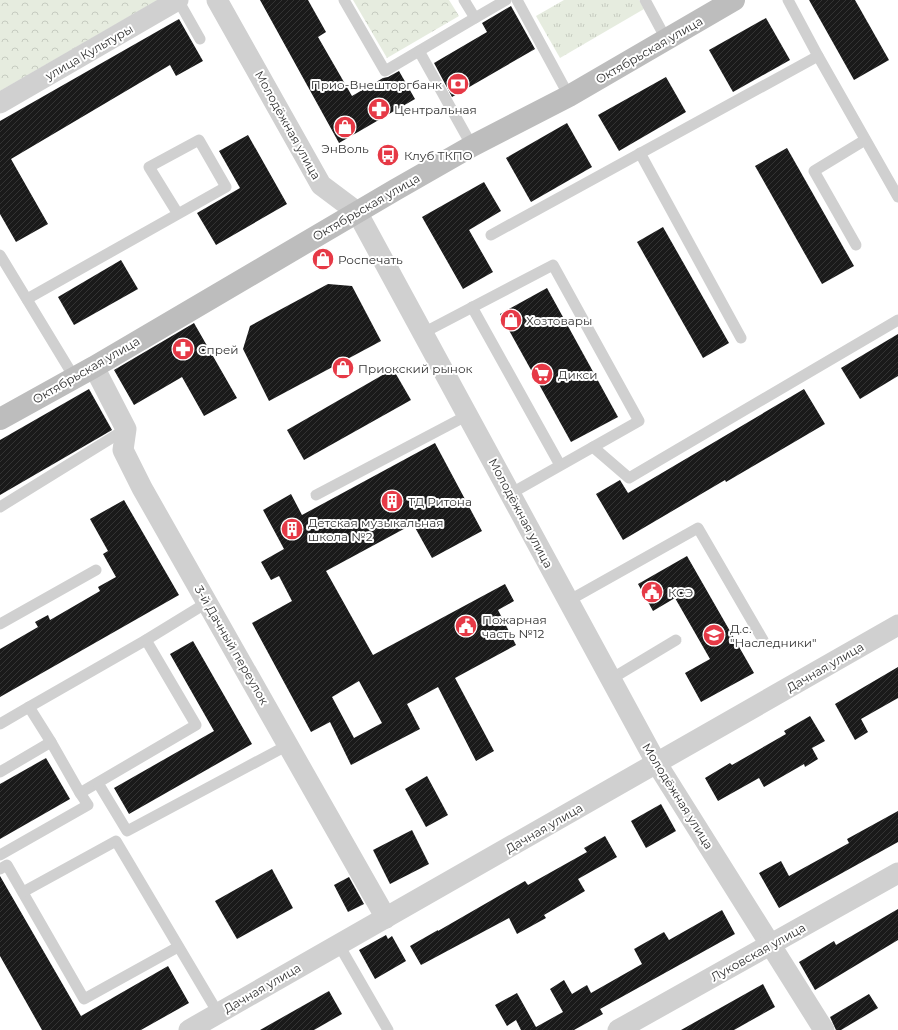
<svg xmlns="http://www.w3.org/2000/svg" width="898" height="1030" viewBox="0 0 898 1030" font-family="Montserrat,sans-serif">
<style>
.grass{fill:url(#grass-tufts)}
.park{fill:url(#park-crowns)}
.building{fill:url(#building-hatch);fill-rule:evenodd}
.lines{fill:none;stroke-linecap:round;stroke-linejoin:round}
.lane{stroke:#d0d0d0;stroke-width:11}
.street{stroke:#d0d0d0;stroke-width:21}
.secondary{stroke:#bdbdbd;stroke-width:22}
.labels{text-anchor:middle;dominant-baseline:central;stroke-width:4;stroke-linejoin:round;paint-order:stroke}
.street-label{font-size:12px;fill:#333;stroke:#fff}
.poi-label{font-size:12px;fill:#333;stroke:#fff;text-anchor:start}
</style>
<defs>
<pattern id="grass-tufts" width="24" height="20" patternUnits="userSpaceOnUse"><rect width="24" height="20" fill="#e6ecdf"/><path d="M3 7l-1-3M5 7V3M7 7l1-3M15 17l-1-3M17 17v-4M19 17l1-3" fill="none" stroke="#c6cbc0"/></pattern>
<pattern id="park-crowns" width="20" height="18" patternUnits="userSpaceOnUse"><rect width="20" height="18" fill="#e6ecdf"/><path d="M2 6a3 3 0 1 1 6 0M12 15a3 3 0 1 1 6 0" fill="none" stroke="#c6cbc0"/></pattern>
<pattern id="building-hatch" width="6" height="6" patternUnits="userSpaceOnUse"><rect width="6" height="6" fill="#1a1a1a"/><path d="M-1 1l2-2M0 6l6-6M5 7l2-2" fill="none" stroke="#333"/></pattern>
</defs>
<rect width="100%" height="100%" fill="#fff"/>
<polygon class="grass" points="564,0 639,0 644,9 560,58 536,16"/>
<g class="park">
<polygon points="0,0 158,0 0,91"/>
<polygon points="353,0 449,0 459,16 387,58"/>
</g>
<g class="building">
<polygon points="260,0 308,0 326,32 318,37 352,96 383,78 388,77 399,71 415,99 339,143"/>
<polygon points="809,0 855,0 889,60 854,80"/>
<polygon points="511,6 535,49 452,97 434,63 487,32 482,23"/>
<polygon points="766,18 790,60 733,92 709,50"/>
<polygon points="179,19 203,61 176,76 170,65 11,159 48,224 16,242 0,214 0,121"/>
<polygon points="666,77 686,112 619,151 598,115"/>
<polygon points="567,123 592,167 531,202 506,158"/>
<polygon points="248,135 287,204 216,245 197,213 240,188 219,151"/>
<polygon points="787,148 854,266 822,284 755,166"/>
<polygon points="484,182 501,211 469,230 493,272 463,289 422,217"/>
<polygon points="663,227 729,343 703,358 637,242"/>
<polygon points="121,260 138,289 74,325 58,297"/>
<polygon points="328,284 352,286 381,341 269,401 243,349 250,326"/>
<polygon points="547,288 618,417 571,442 500,314"/>
<polygon points="194,323 237,398 204,416 182,377 134,405 114,370"/>
<polygon points="898,334 898,376 860,399 841,368"/>
<polygon points="393,369 411,400 304,460 287,430"/>
<polygon points="89,389 112,430 0,495 0,440"/>
<polygon points="804,389 825,424 726,482 725,480 623,540 596,494 620,480 628,493"/>
<path d="M435,443L482,531L432,558L413,524L326,571L373,655L505,584L514,601L498,610L516,645L455,678L494,751L476,761L438,687L407,704L420,729L351,765L330,722L311,732L252,623L292,601L279,576L271,580L261,562L284,549L263,510L291,494L302,515ZM359,681L382,723L354,738L332,697Z"/>
<polygon points="124,500 179,595 0,697 0,649 38,627 35,622 48,615 50,620 100,591 98,587 116,577 103,554 108,551 90,519"/>
<polygon points="687,556 754,673 701,702 685,673 710,659 675,598 653,611 638,584"/>
<polygon points="193,641 252,744 129,814 114,788 214,731 170,654"/>
<polygon points="898,667 898,698 861,719 868,732 855,740 835,704"/>
<polygon points="810,716 825,741 812,748 818,759 805,767 804,764 764,787 759,778 718,801 705,778 730,763 732,765 786,734 784,731"/>
<polygon points="46,758 70,799 0,839 0,784"/>
<polygon points="427,776 448,815 426,827 405,789"/>
<polygon points="661,804 676,831 646,848 631,821"/>
<polygon points="898,811 898,842 779,908 759,873 781,861 789,876 849,843 847,839"/>
<polygon points="412,830 429,864 390,884 373,850"/>
<polygon points="605,836 617,857 578,879 585,891 544,915 546,918 517,934 509,918 421,965 410,946 438,930 438,931 525,881 528,885 587,852 584,848"/>
<polygon points="272,869 293,908 237,939 215,901"/>
<polygon points="0,876 81,1016 168,966 189,1003 141,1030 42,1030 0,956"/>
<polygon points="349,877 364,904 348,912 334,885"/>
<polygon points="898,909 898,940 815,990 799,962 834,941 836,945"/>
<polygon points="722,910 735,934 600,1009 603,1014 574,1030 521,1030 516,1020 507,1026 495,1005 517,993 536,1027 563,1012 550,989 564,980 572,994 587,985 591,993 642,964 634,949 664,932 669,940"/>
<polygon points="386,935 388,939 392,936 406,961 375,979 359,950"/>
<polygon points="763,984 775,1007 734,1030 681,1030"/>
<polygon points="329,991 342,1014 314,1030 260,1030"/>
<polygon points="869,994 878,1008 841,1030 836,1030 830,1017"/>
</g>
<g class="lines">
<g class="lane">
<polyline points="178,0 200,39"/>
<polyline points="344,0 385,71 475,18"/>
<polyline points="464,0 475,18 506,0"/>
<polyline points="517,0 569,96"/>
<polyline points="645,0 666,39"/>
<polyline points="788,0 818,56"/>
<polyline points="419,51 472,146"/>
<polyline points="640,153 741,338"/>
<polyline points="491,235 818,56 898,197"/>
<polyline points="856,245 814,171 865,140"/>
<polyline points="0,255 74,377"/>
<polyline points="27,299 226,187 199,140 149,167 178,214"/>
<polyline points="472,307 560,465"/>
<polyline points="423,333 553,265 639,421 510,494"/>
<polyline points="593,447 629,478 898,320"/>
<polyline points="316,495 468,415"/>
<polyline points="0,507 126,429"/>
<polyline points="568,601 698,528 763,640"/>
<polyline points="0,624 96,570"/>
<polyline points="611,679 676,640"/>
<polyline points="0,724 29,707"/>
<polyline points="51,742 29,707 146,640"/>
<polyline points="0,772 51,742 80,793 196,725 146,640 208,602"/>
<polyline points="98,783 127,831 288,745"/>
<polyline points="0,855 88,805 80,793"/>
<polyline points="0,869 7,865 84,999 178,947"/>
<polyline points="23,892 116,841 218,1013"/>
<polyline points="339,945 388,1030"/>
</g>
<g class="street">
<polyline points="217,0 321,185 357,212 657,764 824,1030"/>
<polyline points="0,103 178,0"/>
<polyline points="94,367 126,429 123,450 142,488 386,918"/>
<polyline points="189,1030 898,625"/>
<polyline points="618,1030 898,873"/>
</g>
<polyline class="secondary" points="0,419 94,367 395,190 472,146 569,96 734,0"/>
</g>
<defs>
<g id="bank-disc" transform="scale(1.15)"><circle r="9.5" fill="#e63946" stroke="#fff"/><path d="M-6-4H6V4H-6ZM0-2.3a2.3 2.3 0 1 0 0 4.6a2.3 2.3 0 1 0 0-4.6Z" fill="#fff"/></g>
<g id="pharmacy-disc" transform="scale(1.15)"><circle r="9.5" fill="#e63946" stroke="#fff"/><path d="M-2-6h4v4h4v4h-4v4h-4v-4h-4v-4h4Z" fill="#fff"/></g>
<g id="shop-disc" transform="scale(1.15)"><circle r="9.5" fill="#e63946" stroke="#fff"/><path d="M-5-2.5h2.3a2.7 3.5 0 0 1 5.4 0H5L5.5 6h-11ZM-1.5-2.5h3a1.5 2.3 0 0 0-3 0Z" fill="#fff"/></g>
<g id="bus-disc" transform="scale(1.15)"><circle r="9.5" fill="#e63946" stroke="#fff"/><path d="M-5-6H5V4H4V6H2V4H-2V6H-4V4H-5ZM-3.5-4V0h7V-4ZM-3.5 1.2v1.5H-2V1.2ZM2 1.2v1.5H3.5V1.2Z" fill="#fff"/></g>
<g id="supermarket-disc" transform="scale(1.15)"><circle r="9.5" fill="#e63946" stroke="#fff"/><path d="M-6-5.5h2.5l.6 2H6L4.5 2H-2.5L-4.4-4H-6ZM-1.5 3.2a1.3 1.3 0 1 0 .1 0ZM3 3.2a1.3 1.3 0 1 0 .1 0Z" fill="#fff"/></g>
<g id="building-disc" transform="scale(1.15)"><circle r="9.5" fill="#e63946" stroke="#fff"/><path d="M-4-6H4V6H1V3H-1V6H-4ZM-2.5-4.3h1.7v1.8h-1.7ZM.8-4.3h1.7v1.8H.8ZM-2.5-1h1.7V.8h-1.7ZM.8-1h1.7V.8H.8Z" fill="#fff"/></g>
<g id="civic-disc" transform="scale(1.15)"><circle r="9.5" fill="#e63946" stroke="#fff"/><path d="M-.6-6.5H3V-4.5H.6V-3L4-1V1h2V6H-6V1h2V-1L-.6-3ZM-1.2 2.5V6h2.4V2.5Z" fill="#fff"/></g>
<g id="school-disc" transform="scale(1.15)"><circle r="9.5" fill="#e63946" stroke="#fff"/><path d="M0-5L7-2L0 1L-7-2ZM-4 1L0 2.5L4 1V4Q0 6-4 4Z" fill="#fff"/></g>
</defs>
<g fill-rule="evenodd">
<use href="#bank-disc" x="458" y="84"/>
<use href="#pharmacy-disc" x="379" y="109"/>
<use href="#shop-disc" x="345" y="127"/>
<use href="#bus-disc" x="388" y="155"/>
<use href="#shop-disc" x="323" y="259"/>
<use href="#shop-disc" x="511" y="320"/>
<use href="#pharmacy-disc" x="183" y="349"/>
<use href="#shop-disc" x="343" y="368"/>
<use href="#supermarket-disc" x="542" y="374"/>
<use href="#building-disc" x="392" y="501"/>
<use href="#building-disc" x="292" y="529"/>
<use href="#civic-disc" x="652" y="592"/>
<use href="#civic-disc" x="466" y="626"/>
<use href="#school-disc" x="714" y="635"/>
</g>
<g class="labels">
<g class="street-label">
<text transform="translate(649 50) rotate(-30)">Октябрьская улица</text>
<text transform="translate(89 52) rotate(-30)">улица Культуры</text>
<text transform="translate(288 125) rotate(61)">Молодёжная улица</text>
<text transform="translate(366 207) rotate(-30)">Октябрьская улица</text>
<text transform="translate(86 370) rotate(-30)">Октябрьская улица</text>
<text transform="translate(521 513) rotate(62)">Молодёжная улица</text>
<text transform="translate(232 645) rotate(60)">3-й Дачный переулок</text>
<text transform="translate(825 667) rotate(-30)">Дачная улица</text>
<text transform="translate(678 796) rotate(58)">Молодёжная улица</text>
<text transform="translate(544 828) rotate(-30)">Дачная улица</text>
<text transform="translate(758 952) rotate(-29)">Луковская улица</text>
<text transform="translate(262 988) rotate(-30)">Дачная улица</text>
</g>
<g class="poi-label">
<text x="442" y="84" text-anchor="end">Прио-Внешторгбанк</text>
<text x="394" y="109">Центральная</text>
<text x="345" y="148" text-anchor="middle">ЭнВоль</text>
<text x="404" y="155">Клуб ТКПО</text>
<text x="338" y="259">Роспечать</text>
<text x="526" y="320">Хозтовары</text>
<text x="198" y="349">Спрей</text>
<text x="358" y="368">Приокский рынок</text>
<text x="558" y="374">Дикси</text>
<text x="408" y="501">ТД Ритона</text>
<text x="308" y="522">Детская музыкальная<tspan x="308" dy="14">школа №2</tspan></text>
<text x="668" y="592">КСЭ</text>
<text x="482" y="619">Пожарная<tspan x="482" dy="14">часть №12</tspan></text>
<text x="730" y="628">Д.с.<tspan x="730" dy="14">"Наследники"</tspan></text>
</g>
</g>
</svg>
